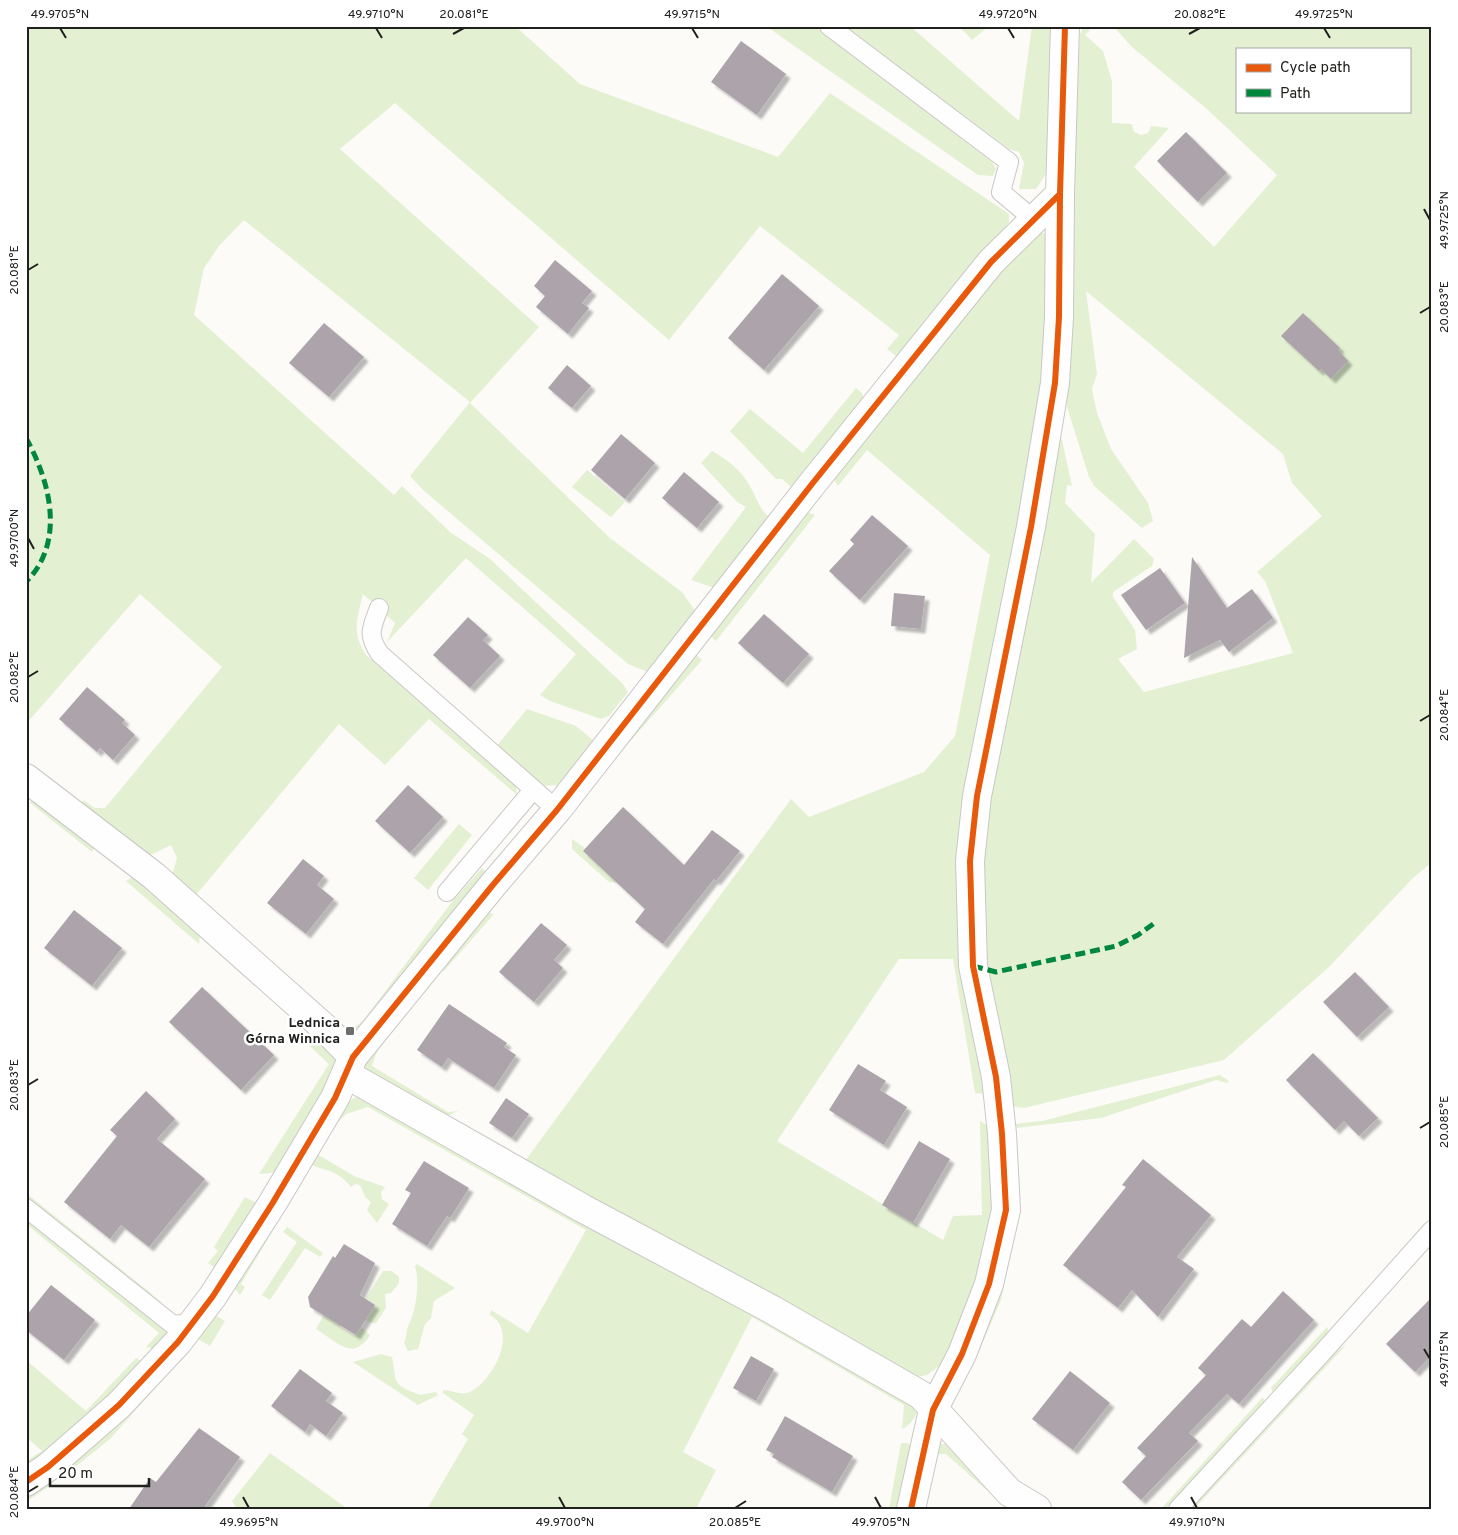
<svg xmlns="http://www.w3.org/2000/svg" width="1458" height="1535" viewBox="0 0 1458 1535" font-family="Overpass,sans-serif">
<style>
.green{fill:#e3f1d2;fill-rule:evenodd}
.building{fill:#aca3ab;filter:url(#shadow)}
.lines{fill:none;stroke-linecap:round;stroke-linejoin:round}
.lane-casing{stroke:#c9c8c6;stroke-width:20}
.street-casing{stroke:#c9c8c6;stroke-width:30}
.lane{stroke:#fffefe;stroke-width:18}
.street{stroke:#fffefe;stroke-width:28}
.quiet{stroke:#00873e;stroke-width:5;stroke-dasharray:10 5;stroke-linecap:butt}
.cycleway-casing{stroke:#fff;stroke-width:9}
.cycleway{stroke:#e8590c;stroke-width:6}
.ticks{fill:none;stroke:#20201e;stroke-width:2}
.poi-dot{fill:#6d6d6a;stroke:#fff;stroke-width:2}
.labels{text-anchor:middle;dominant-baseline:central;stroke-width:5;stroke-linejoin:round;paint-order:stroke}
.poi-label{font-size:14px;font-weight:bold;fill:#20201e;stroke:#fff;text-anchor:end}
.neatline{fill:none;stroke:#20201e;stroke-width:2}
.ticks-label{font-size:12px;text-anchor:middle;fill:#20201e}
</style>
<defs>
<filter id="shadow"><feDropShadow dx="4.5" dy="4.5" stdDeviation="1" flood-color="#0004"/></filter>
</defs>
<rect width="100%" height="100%" fill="#fcfbf8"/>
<g class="green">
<path d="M26,26H515L580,84L778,157L830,93L1009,214V222L902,357L896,356L887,349L899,335L760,226L669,340L395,103L340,149L539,327L470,403L610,538L682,592L696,612L648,672L628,664L423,490L410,476L470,402L244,220L219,246L204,268L194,315L394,495L402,486L450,532L490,559L623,684L628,692L609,716L601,719L550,701L540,695L576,654L466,558L387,642L395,623L363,594C357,619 351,634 367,656L516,786L517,795L429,719L385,765L339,724L196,895L317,1009L171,878L177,858L171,845L149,856L82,807L83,800L95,808H105L222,667L140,594L26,724Z"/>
<polygon points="766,26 815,26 992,162 996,169 993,176 978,175"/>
<polygon points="844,26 910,26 1019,121 1032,26 1057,26 1046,174 1036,189 1019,189 1024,163 1019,152 1009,149"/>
<polygon points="959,26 989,26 972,40"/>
<path d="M1113,26H1432V862L1412,879L1329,967L1224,1060L1024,1108L1012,1106L987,977L980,908L983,840L992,778L1059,438L1062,440L1072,486L1067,485L1065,503L1095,534L1091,583L1134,539L1154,559L1152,566L1113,592V597L1135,630L1137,649L1118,659L1144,692L1293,653L1265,581L1257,572L1322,516L1292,483L1283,454L1086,291L1097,374L1092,389L1097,413L1111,449L1148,503L1153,521L1142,528L1094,486L1089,477L1067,407L1071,183L1080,34L1083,28L1090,30L1085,35L1103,51L1112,81V123L1132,124L1134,132L1141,135L1148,133L1151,126L1169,128L1134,167L1214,247L1277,175L1208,110L1132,47ZM1237,49H1409V111H1237Z"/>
<polygon points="1041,231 1048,237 1048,343 964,961 984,1094 975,1093 953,959 899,959 777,1141 943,1240 953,1216 982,1215 980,1121 987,1125 992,1147 993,1209 977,1293 942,1364 927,1375 912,1378 525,1161 791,799 809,817 924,772 955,736 990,555 867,450 838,486 831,474 1015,245"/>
<polygon points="856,388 862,393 865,404 793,489 782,479 776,479 730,431 750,409 803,453"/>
<path d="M712,451C726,459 740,469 748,483C757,496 758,510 772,519L715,588L691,580L746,507L737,502L701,463Z"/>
<polygon points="587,470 625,502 611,517 572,487"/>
<polygon points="802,510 815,515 716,641 709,635"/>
<polygon points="696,655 702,660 603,772"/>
<polygon points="527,709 576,726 594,741 558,788 555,785 541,786 496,747"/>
<polygon points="42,799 94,847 92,852 29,802"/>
<polygon points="459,824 472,835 428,890 414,878"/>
<polygon points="572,839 585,848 583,851 617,883 609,882 572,849"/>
<polygon points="482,868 488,874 364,1029 350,1036 343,1033 343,1027 353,1028 363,1021 451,903"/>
<polygon points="138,874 200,932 199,944 126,881"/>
<path d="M484,912L494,914L444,971L441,969C422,1003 382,1028 372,1066L448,1112L458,1111L446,1117L364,1070L363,1064Z"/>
<polygon points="297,1034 313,1034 336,1057 337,1068 282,1167 271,1173 259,1174 329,1064"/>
<polygon points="1220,1075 1229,1081 1227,1083 1216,1080 1101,1118 1016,1128 1016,1152 1014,1124 1042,1121"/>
<path d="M361,1096L909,1399L917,1410C916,1418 909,1426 902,1429L904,1405L752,1317L683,1452L716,1470L696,1509H427L468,1439L462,1434L474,1415L443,1393V1390C452,1390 461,1396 470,1392C493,1381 519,1331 490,1315L491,1310L528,1333L586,1230L368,1107L346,1114L335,1125L334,1119C342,1108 348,1098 361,1096Z"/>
<path d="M317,1154L354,1176L385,1187L381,1192L382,1199L389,1204L377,1223L367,1210L371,1202L365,1197L360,1185L355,1184L351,1187C337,1170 330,1172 311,1165Z"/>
<polygon points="26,1193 163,1303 107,1264 26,1198"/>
<polygon points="245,1197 260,1205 219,1271 208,1263 218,1251 214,1247"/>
<polygon points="26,1218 168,1332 170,1335 159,1350 146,1347 159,1333 26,1224"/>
<polygon points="1018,1220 1001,1300 977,1356 979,1342"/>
<polygon points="273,1224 275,1227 241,1284 245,1287 240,1295 231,1284"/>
<polygon points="287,1227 323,1253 320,1257 305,1248 270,1300 262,1295 297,1242 283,1232"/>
<path d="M417,1264L455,1288L434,1301L431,1318L425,1324L418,1349L408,1351L404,1343C407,1337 406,1329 409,1324C416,1311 420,1282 415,1266Z"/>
<polygon points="383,1271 392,1271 399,1277 399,1283 391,1293 385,1294 386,1308 376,1323 371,1323 365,1320 375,1305 366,1298"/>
<polygon points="215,1315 225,1321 210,1346 198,1339 111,1438 63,1477 62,1469"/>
<path d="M324,1315L341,1324L340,1327L355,1336L361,1327L370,1335C353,1362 337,1342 316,1329Z"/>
<polygon points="1327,1327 1329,1332 1273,1393 1271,1388"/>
<polygon points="1347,1344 1194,1509 1188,1509 1339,1349"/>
<path d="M381,1354L392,1357C397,1383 391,1384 420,1395L436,1392L438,1395L418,1405L353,1362Z"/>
<polygon points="136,1358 142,1361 143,1369 26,1472 26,1461 42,1451 26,1437 26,1360 86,1411"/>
<polygon points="1263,1397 1265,1402 1166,1509 1161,1509"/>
<polygon points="901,1443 908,1443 913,1449 901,1509 889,1509"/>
<polygon points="939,1444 945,1444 983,1483 1016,1509 984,1488 946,1454 934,1454"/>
<polygon points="270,1453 348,1509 237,1509 232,1501"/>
<polygon points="49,1482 54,1483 26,1502 26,1492"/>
</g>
<g class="building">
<polygon points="741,41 786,74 757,115 711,82"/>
<polygon points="1186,132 1227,173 1198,202 1157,161"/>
<polygon points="555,260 592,291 582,303 589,308 568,334 536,307 545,296 534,286"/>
<polygon points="782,274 819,306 764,370 728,338"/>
<polygon points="1303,313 1340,348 1338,350 1348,361 1331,379 1321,369 1319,371 1281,336"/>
<polygon points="324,323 364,357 329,397 289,363"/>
<polygon points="567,365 591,386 572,408 548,388"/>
<polygon points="621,434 655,463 625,499 591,470"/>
<polygon points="684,472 719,502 697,528 662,498"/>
<polygon points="872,515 908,546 860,600 829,571 854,544 850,540"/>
<polygon points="1192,557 1227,608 1252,589 1273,618 1229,652 1220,640 1184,658"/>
<polygon points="1160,568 1185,603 1146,630 1121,595"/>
<polygon points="894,593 925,596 921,629 891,626"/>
<polygon points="764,614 809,654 783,683 738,643"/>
<polygon points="468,617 488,635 483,640 500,656 470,688 433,655"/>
<polygon points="87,687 125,720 122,723 135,735 113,760 100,748 97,752 59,719"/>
<polygon points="408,785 443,817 410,853 375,821"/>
<polygon points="623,807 684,865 712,830 740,851 716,881 714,879 663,944 635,922 645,909 583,851"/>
<polygon points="303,859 324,876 317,885 334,899 306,934 267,903"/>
<polygon points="74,910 122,948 92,986 44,948"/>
<polygon points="541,923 567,945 554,960 563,968 534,1002 499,972"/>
<polygon points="1355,972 1389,1007 1357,1037 1323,1002"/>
<polygon points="202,987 274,1055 241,1090 169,1022"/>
<polygon points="449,1004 507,1043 504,1047 516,1055 494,1088 448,1058 442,1067 417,1050"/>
<polygon points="1313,1053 1378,1118 1359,1136 1344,1121 1335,1130 1286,1080"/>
<polygon points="858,1064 886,1081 880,1090 907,1107 884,1145 829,1110"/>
<polygon points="146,1091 175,1119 157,1139 205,1179 149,1247 121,1225 110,1239 64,1202 117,1136 110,1130"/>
<polygon points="506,1098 529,1114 512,1138 489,1123"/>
<polygon points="919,1141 950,1159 913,1223 882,1205"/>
<polygon points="1143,1159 1211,1215 1177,1257 1194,1269 1158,1317 1132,1290 1118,1308 1063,1265 1126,1187 1122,1185"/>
<polygon points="424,1161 469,1188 450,1218 447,1216 427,1246 392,1224 411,1193 405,1190"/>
<polygon points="344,1244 375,1263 360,1295 375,1305 356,1335 310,1307 308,1297 333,1256 335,1258"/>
<polygon points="51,1285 95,1320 64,1360 26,1330 26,1316"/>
<polygon points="1283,1291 1314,1320 1239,1404 1227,1394 1189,1433 1198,1441 1141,1500 1122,1482 1146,1456 1137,1448 1206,1375 1198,1368 1242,1319 1251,1327"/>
<polygon points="1432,1297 1432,1355 1415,1372 1386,1344"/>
<polygon points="751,1356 774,1369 756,1401 733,1388"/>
<polygon points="300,1369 332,1393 326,1401 343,1413 326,1436 310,1424 305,1432 271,1406"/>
<polygon points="1070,1371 1110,1403 1073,1450 1032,1419"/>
<polygon points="785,1416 853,1456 832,1492 772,1457 774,1454 766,1450"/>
<polygon points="199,1428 240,1457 203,1509 129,1509 150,1478 156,1482"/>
</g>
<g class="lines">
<g class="lane-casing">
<g id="lane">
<polyline points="829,26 1009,162 1001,192 1033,219"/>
<path d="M379,608C371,629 367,635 380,654L557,810"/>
<polyline points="447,892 533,790"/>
<polyline points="26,1208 172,1324 191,1325"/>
<polyline points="1178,1509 1323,1352 1432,1230"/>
</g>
</g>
<g class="street-casing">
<g id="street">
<polyline points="26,778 154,876 327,1030 353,1057"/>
<polyline points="346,1074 582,1208 771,1309 921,1395 1009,1492 1037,1509"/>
<polyline points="26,1482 48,1467 119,1405 178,1342 213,1296 272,1204 335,1098 353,1057 492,886 557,810 812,484 991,262 1060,194"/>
<polyline points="911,1509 933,1410 962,1354 989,1284 1006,1210 1002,1134 996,1077 973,966 970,861 977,796 1031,527 1055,383 1059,317 1060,194 1065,26"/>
</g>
</g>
<use href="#lane" class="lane"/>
<use href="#street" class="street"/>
<g class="quiet">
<path d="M26,438C50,481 66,542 26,582"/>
<polyline points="973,966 996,972 1116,946 1138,935 1156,922"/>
</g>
<g class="cycleway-casing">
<g id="cycleway">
<polyline points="26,1482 48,1467 119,1405 178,1342 213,1296 272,1204 335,1098 353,1057 492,886 557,810 812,484 991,262 1060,194"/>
<polyline points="911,1509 933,1410 962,1354 989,1284 1006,1210 1002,1134 996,1077 973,966 970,861 977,796 1031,527 1055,383 1059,317 1060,194 1065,26"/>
</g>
</g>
<use href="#cycleway" class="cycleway"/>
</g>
<path class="ticks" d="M60,28L66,38M376,28L382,38M692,28L698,38M1008,28L1014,38M1324,28L1330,38M453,34L464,28M1189,34L1200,28M1424,209L1430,220M28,270L38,264M1420,313L1430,307M28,538L34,549M28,677L38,671M1420,721L1430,715M28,1085L38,1079M1420,1128L1430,1122M1424,1349L1430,1359M28,1492L38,1486M243,1497L249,1508M559,1497L565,1508M875,1497L881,1508M1191,1497L1197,1508M735,1508L746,1501"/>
<rect class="poi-dot" x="345" y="1026" width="10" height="10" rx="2.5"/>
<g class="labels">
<g class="poi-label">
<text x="340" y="1023">Lednica<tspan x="340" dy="16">Górna Winnica</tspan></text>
</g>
</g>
<rect width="1458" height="1535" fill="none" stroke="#ffffff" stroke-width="55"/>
<rect x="1236" y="48" width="175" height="65" fill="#ffffff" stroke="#a6a6a5"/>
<rect x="1246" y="64" width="25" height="8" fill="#e8590c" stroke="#a6a6a5"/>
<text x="1280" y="72" font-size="15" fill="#20201e">Cycle path</text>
<rect x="1246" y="89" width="25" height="8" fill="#00873e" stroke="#a6a6a5"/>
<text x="1280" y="98" font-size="15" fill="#20201e">Path</text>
<path d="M50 1478v8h99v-8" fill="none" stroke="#20201e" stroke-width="2.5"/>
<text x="58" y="1478" font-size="15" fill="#20201e" stroke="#ffffff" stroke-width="4" paint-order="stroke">20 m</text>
<rect x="28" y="28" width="1402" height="1480" class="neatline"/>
<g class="ticks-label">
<text x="60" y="18">49.9705°N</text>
<text x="376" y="18">49.9710°N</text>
<text x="464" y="18">20.081°E</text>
<text x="692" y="18">49.9715°N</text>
<text x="1008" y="18">49.9720°N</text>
<text x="1200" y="18">20.082°E</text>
<text x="1324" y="18">49.9725°N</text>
<text transform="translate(1444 220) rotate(-90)" y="4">49.9725°N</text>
<text transform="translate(14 270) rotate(-90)" y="4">20.081°E</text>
<text transform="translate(1444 307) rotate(-90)" y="4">20.083°E</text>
<text transform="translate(14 538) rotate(-90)" y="4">49.9700°N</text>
<text transform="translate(14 677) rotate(-90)" y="4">20.082°E</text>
<text transform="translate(1444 715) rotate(-90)" y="4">20.084°E</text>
<text transform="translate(14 1085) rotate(-90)" y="4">20.083°E</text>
<text transform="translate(1444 1122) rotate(-90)" y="4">20.085°E</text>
<text transform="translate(1444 1359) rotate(-90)" y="4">49.9715°N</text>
<text transform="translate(14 1492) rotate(-90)" y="4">20.084°E</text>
<text x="249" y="1526">49.9695°N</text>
<text x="565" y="1526">49.9700°N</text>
<text x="735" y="1526">20.085°E</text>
<text x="881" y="1526">49.9705°N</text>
<text x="1197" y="1526">49.9710°N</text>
</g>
</svg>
